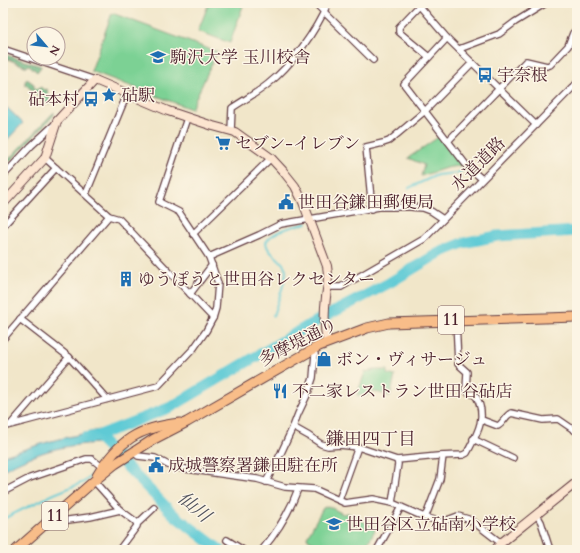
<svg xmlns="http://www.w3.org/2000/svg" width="580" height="553" viewBox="0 0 580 553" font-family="Cardo,'Noto Serif JP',serif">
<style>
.green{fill:#7cd194;stroke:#637860}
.forest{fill:#65b37e;stroke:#586954}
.water{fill:#5ecad5;stroke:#547480}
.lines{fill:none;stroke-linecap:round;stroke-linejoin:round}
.stream{stroke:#5ecad5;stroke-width:2}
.river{stroke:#5ecad5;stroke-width:11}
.street-casing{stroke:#633d43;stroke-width:8}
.secondary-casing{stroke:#633d43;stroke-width:10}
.primary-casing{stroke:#633d43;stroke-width:11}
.street{stroke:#fff;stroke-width:5.5}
.secondary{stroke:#fce5d0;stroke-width:8}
.primary{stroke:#f8bd89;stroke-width:9}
.labels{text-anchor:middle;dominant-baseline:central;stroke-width:3;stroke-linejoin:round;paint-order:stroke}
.shield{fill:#fcf5e5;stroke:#7f5f63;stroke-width:1}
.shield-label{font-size:16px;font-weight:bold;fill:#4a1f2b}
.poi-label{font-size:17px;fill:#4a1f2b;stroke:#fcf5e5;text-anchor:start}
.street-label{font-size:17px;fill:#4a1f2b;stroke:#fcf5e5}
.neighbourhood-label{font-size:18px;fill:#4a1f2b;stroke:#fcf5e5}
.water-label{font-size:18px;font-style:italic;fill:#50525e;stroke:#fcf5e5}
</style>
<rect width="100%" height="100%" fill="#fcf5e5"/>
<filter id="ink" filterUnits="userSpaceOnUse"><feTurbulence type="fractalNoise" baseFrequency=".025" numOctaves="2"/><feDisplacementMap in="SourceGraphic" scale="8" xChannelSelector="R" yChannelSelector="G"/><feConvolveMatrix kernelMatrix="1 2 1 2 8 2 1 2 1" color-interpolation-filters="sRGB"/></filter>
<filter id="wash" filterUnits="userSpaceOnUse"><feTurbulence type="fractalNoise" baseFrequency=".012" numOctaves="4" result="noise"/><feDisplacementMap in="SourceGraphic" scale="16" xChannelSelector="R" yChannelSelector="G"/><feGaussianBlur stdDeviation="0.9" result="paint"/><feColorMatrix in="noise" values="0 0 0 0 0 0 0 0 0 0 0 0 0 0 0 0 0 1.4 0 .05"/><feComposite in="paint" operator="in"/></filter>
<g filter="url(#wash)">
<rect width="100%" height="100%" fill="#f1e6c9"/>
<g class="green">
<polygon points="209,3 244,3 230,43 198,31"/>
<polygon points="112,13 217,52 191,109 91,71"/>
<polygon points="440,136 463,165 446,168 421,176 424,165 408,158"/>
<path d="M374,370H388L387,374L395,376L390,396L372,391L371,393C366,396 362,397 357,395L365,372Z"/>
<polygon points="328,506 343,514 348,513 375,528 375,530 364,550 327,550 308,539 307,537 323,508"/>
</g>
<g class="forest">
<polygon points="3,54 41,66 41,67 37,72 29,65 27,67 3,57"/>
<polygon points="27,79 34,84 34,88 38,89 41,87 44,90 47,89 50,101 49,104 48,105 25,84 25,81"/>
<polygon points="54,112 54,115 3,169 3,165"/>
</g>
<g class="water">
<polygon points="3,104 23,123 3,144"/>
<path d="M99,430L100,443C62,445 37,452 3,470V456L51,441Z"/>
</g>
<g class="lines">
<g class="stream">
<polyline points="409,188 437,175 457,173 467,168"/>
<path d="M273,316C276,305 287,279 286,270C283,257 267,255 266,242C275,229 294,227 307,223"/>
<polyline points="3,519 54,494 84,482 95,473"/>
</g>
<g class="river">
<polyline points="97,436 174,515 220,550"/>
<polyline points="85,438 97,436 171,407 311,324 389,283 439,253 463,243 497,236 577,231"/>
</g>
</g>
</g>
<g filter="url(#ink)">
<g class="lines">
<g class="street-casing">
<g id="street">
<polyline points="315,3 373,60"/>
<polyline points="417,3 447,38 536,125"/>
<polyline points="422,3 399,27 399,32 429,57"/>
<polyline points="447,38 404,84 467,166 482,179"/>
<polyline points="3,49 95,80"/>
<polyline points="459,49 499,34 515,22 546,3"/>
<path d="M231,131L232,108C244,100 257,93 268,84C292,65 316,31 328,3"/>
<polyline points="448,141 526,61 547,66 550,65 568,46 573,33 577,29"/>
<polyline points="45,158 109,216 119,219 213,318"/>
<polyline points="3,176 31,146 56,123"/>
<polyline points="86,194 127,94"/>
<polyline points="372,209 366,147 383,143 389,141 425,111 472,63"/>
<polyline points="193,234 271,158"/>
<polyline points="3,241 3,226 56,168"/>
<polyline points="209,257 259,235 281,224 379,207 410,207 423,208 431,211 443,219"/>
<polyline points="328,287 341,287 424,239 577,83"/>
<polyline points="190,294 212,265"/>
<polyline points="20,319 69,357 107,399"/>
<polyline points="3,339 109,216"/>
<path d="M482,420L498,426C504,422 505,416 511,413L543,420L558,419L577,432"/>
<polyline points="11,424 69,357"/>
<polyline points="3,427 158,386 194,348 206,331 213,318 216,308 218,283 209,257 179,212 159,202 187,118"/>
<path d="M293,427L309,436L321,444L328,446L340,445L358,447L397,460L438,456L463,455L467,453C477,434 488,417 476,396L466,391L467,372L458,364L456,320"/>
<polyline points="473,439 513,458"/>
<polyline points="134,452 138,456 155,458 172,467 257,479 285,487 314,489 345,503 373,499 392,503 424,517 442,522 458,516 468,519 475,523 501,543"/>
<polyline points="94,481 120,510 135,521 137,524"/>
<polyline points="266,482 281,453 293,427 298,414 308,393 313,378 315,354 312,350"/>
<polyline points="3,492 30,478 86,459 92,459 102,467"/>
<polyline points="339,500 358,447"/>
<polyline points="392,503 398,464 397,460"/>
<polyline points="537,515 541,522 550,550"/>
<polyline points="424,517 427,513 440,479 443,456"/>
<polyline points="51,519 54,522 90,517 120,510"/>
<polyline points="227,540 243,550"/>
<polyline points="119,550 137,526 137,524 154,508"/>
<path d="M262,550C277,532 290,511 298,489"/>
<polyline points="377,550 401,507"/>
</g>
</g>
<g class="secondary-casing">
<g id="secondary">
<path d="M3,204L45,158L57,121L95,80L168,111L213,126L235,132L271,158L283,171L295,186L303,202L327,266C329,277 328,286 326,297C324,312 324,327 327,342"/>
<polyline points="495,550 501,543 577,482"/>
</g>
</g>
<g class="primary-casing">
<g id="primary">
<path d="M97,476C118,441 139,427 180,423"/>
<polyline points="16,550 94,481 115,464 154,439 187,422 319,346 367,328 389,323 577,317"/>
</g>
</g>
<use href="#street" class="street"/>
<use href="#secondary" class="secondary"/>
<use href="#primary" class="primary"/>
</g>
</g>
<defs>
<g id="university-bare" transform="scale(1.2)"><path d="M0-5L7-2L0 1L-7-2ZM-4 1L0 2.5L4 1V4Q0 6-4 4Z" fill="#1f6fb2" stroke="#fcf5e5" stroke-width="2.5" paint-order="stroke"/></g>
<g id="bus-bare" transform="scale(1.2)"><path d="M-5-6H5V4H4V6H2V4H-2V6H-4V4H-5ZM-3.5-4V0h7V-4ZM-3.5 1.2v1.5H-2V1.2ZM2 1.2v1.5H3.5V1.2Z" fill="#1f6fb2" stroke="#fcf5e5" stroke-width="2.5" paint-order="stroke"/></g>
<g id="sight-bare" transform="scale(1.2)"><path d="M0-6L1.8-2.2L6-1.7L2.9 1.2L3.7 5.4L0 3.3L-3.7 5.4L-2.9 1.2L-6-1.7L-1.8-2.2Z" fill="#1f6fb2" stroke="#fcf5e5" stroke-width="2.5" paint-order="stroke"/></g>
<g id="supermarket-bare" transform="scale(1.2)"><path d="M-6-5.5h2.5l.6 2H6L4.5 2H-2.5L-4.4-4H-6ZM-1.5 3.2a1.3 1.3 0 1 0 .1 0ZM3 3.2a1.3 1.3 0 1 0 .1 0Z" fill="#1f6fb2" stroke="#fcf5e5" stroke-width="2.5" paint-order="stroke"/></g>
<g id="civic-bare" transform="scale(1.2)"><path d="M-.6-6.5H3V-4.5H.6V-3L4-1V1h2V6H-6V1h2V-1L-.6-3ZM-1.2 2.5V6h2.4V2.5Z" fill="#1f6fb2" stroke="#fcf5e5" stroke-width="2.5" paint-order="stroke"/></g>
<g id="building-bare" transform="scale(1.2)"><path d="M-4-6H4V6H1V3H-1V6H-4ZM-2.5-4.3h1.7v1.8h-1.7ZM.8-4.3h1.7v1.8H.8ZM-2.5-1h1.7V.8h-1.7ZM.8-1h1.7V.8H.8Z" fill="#1f6fb2" stroke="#fcf5e5" stroke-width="2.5" paint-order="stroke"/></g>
<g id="shop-bare" transform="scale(1.2)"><path d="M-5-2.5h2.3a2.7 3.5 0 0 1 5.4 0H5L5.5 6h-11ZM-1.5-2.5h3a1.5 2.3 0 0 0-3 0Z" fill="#1f6fb2" stroke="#fcf5e5" stroke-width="2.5" paint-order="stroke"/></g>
<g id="restaurant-bare" transform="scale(1.2)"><path d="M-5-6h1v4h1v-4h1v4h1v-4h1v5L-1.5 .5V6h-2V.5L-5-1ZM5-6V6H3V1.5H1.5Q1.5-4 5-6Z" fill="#1f6fb2" stroke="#fcf5e5" stroke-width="2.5" paint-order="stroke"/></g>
<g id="school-bare" transform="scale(1.2)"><path d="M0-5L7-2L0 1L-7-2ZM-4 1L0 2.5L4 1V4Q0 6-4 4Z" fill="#1f6fb2" stroke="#fcf5e5" stroke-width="2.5" paint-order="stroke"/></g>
</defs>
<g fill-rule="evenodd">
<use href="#university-bare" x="158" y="57"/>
<use href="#bus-bare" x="485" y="75"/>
<use href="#sight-bare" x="109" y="95"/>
<use href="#bus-bare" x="91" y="99"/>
<use href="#supermarket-bare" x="223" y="143"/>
<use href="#civic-bare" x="286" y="202"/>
<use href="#building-bare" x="126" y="279"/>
<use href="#shop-bare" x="324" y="359"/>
<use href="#restaurant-bare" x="280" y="391"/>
<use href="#civic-bare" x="156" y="465"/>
<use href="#school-bare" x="334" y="524"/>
</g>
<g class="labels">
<g class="shield">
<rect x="438" y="306" width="26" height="28" rx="3"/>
<rect x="42" y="502" width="26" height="28" rx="3"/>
</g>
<g class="shield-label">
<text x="451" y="320">11</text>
<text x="55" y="516">11</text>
</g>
<g class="poi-label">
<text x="170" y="57">駒沢大学 玉川校舎</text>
<text x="497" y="75">宇奈根</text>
<text x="121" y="95">砧駅</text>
<text x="79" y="99" text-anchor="end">砧本村</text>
<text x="235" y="143">セブン-イレブン</text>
<text x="298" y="202">世田谷鎌田郵便局</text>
<text x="138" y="279">ゆうぽうと世田谷レクセンター</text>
<text x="336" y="359">ボン・ヴィサージュ</text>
<text x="292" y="391">不二家レストラン世田谷砧店</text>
<text x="168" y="465">成城警察署鎌田駐在所</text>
<text x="346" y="524">世田谷区立砧南小学校</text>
</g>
<g class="street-label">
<text transform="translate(478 164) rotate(-45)">水道道路</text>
<text transform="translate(298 342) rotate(-27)">多摩堤通り</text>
</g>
<g class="neighbourhood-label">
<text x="371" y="439">鎌田四丁目</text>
</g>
<g class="water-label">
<text transform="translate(194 507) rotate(40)">仙川</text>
</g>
</g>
<rect width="580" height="553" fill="none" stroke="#fcf5e5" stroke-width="16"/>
<g transform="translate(46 46) rotate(118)"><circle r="19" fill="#fcf5e5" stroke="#b59f9b"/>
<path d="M0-3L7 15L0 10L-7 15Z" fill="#1f6fb2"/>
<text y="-6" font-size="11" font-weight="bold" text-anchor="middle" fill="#4a1f2b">N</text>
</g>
</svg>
